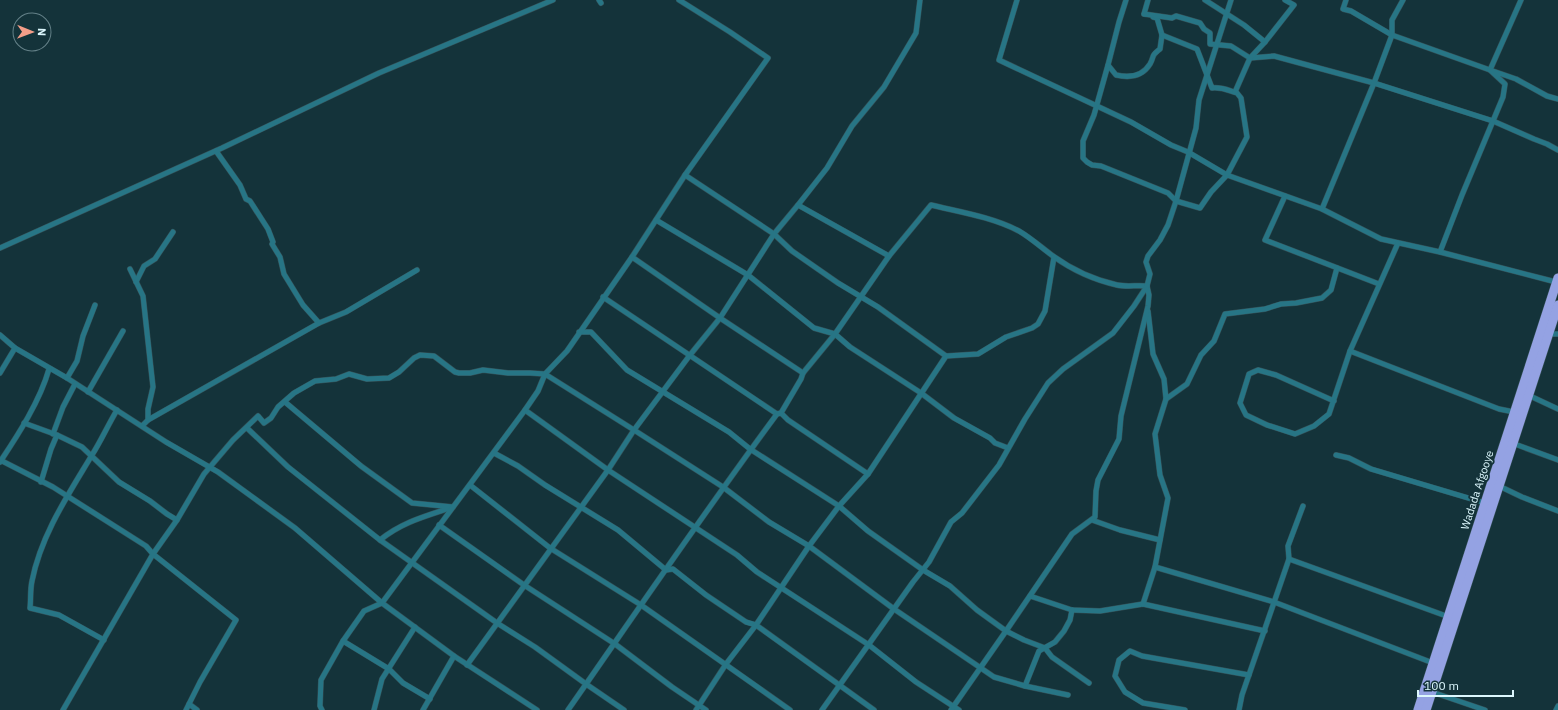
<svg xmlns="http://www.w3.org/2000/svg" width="1558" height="710" viewBox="0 0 1558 710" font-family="'IBM Plex Sans',sans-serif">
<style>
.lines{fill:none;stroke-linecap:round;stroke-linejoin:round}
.street-casing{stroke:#355056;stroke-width:6}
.highway-casing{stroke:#355056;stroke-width:10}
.street{stroke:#277585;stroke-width:5}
.highway{stroke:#94a2e3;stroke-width:9}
.labels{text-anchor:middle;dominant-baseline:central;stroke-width:4;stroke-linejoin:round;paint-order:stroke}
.street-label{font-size:11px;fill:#dcf7fd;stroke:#14333a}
</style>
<rect width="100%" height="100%" fill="#14333a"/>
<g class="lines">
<g class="street-casing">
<g id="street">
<polyline points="599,0 601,3"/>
<polyline points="679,0 730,32 768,58 685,175"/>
<polyline points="1017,0 999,60 1131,122 1171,145 1188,152 1227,175 1322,209 1381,239 1440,252 1556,282"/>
<path d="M1126,0L1119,22L1108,65L1116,75C1129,78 1142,77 1150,64C1155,55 1150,57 1160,49L1162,35L1157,18L1153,17"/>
<polyline points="1205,0 1244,25 1265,42"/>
<polyline points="1346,0 1343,9 1351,11 1392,35 1490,70 1521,0"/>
<polyline points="1144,14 1172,18 1176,16 1200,23 1204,29 1210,33 1210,44 1231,46 1250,58 1274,56 1374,83 1493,121 1534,139 1547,144 1558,150"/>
<polyline points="1146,14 1144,14 1148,0"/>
<path d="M1108,65L1094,115L1083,141V158L1087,162L1092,165L1101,166L1168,193L1176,201L1200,208L1211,192L1227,175L1247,137L1241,98L1237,93C1227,90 1223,87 1212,88L1197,49L1162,35"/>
<polyline points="1235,92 1250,58 1265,42 1294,5 1285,0"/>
<polyline points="216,151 240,185 246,199 250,201 268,229 273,242 272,244 280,257 284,274 303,305 319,323"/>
<polyline points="1285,196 1265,240 1379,284"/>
<polyline points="798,205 827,168 852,126 884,87 916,33 920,0"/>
<polyline points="1322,209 1374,83 1392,35 1392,20 1403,0"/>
<polyline points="656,220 748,275 814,328 835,334 850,347 921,393 954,418 990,438 995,443 1008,448"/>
<polyline points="0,248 222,148 379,73 553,0"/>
<polyline points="1440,252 1462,195 1503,97 1505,84 1490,70 1516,79 1547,96 1558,99"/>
<polyline points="889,256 798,205 774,234 792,251 838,283 878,307 946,356"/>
<polyline points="130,269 143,296 153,387 148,409 148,420 142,426"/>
<polyline points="136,282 144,266 155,259 173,232"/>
<polyline points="603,297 777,414"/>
<polyline points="579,332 591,332 627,370 729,432 750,449 839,506 868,531 923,570 950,586 977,610 1006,631 951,710"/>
<polyline points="1548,334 1558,334"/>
<polyline points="0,335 15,348 67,378 166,442 218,472 295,528 382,603 454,656 537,710"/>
<polyline points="1350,351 1499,409 1514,412"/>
<polyline points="0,373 15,348"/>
<path d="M803,373L835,334L889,256L931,205C960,212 992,217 1019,231C1031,238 1042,248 1053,256C1071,269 1095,280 1117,285C1126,287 1137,285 1147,286"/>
<polyline points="67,378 77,361 83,336 95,305"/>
<polyline points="88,392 123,331"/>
<polyline points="1528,395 1558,409"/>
<polyline points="1166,399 1187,384 1201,355 1214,341 1225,314 1265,309 1281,304 1296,303 1322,298 1331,290 1337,268"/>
<polyline points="1334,401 1276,375 1258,370 1249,374 1240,403 1246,415 1267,425 1295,434 1314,426 1329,414 1350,351 1398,243"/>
<path d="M285,402L361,466L412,503L453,507C426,516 402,522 380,540"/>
<polyline points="525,410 608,470 737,555 757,572 869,645 916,682 959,710"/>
<polyline points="148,420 319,323 346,312 417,270"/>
<polyline points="24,423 57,435 82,447 119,482 150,501 167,514 177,520"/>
<polyline points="247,428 288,467 380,540 497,623 535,647 586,684 624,710"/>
<polyline points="53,434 63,407 75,384"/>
<polyline points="1512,443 1558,460"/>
<polyline points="494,453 518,466 545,485 618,530 666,570 673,569 706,595 746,622 756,625 874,710"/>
<polyline points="1336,455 1349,458 1371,469 1485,503"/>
<polyline points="0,460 53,487 146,546 153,554 236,620 200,682 189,704 197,710"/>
<path d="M0,462C18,435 40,401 49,369"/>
<polyline points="41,482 51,449 57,435"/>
<polyline points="470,485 550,548 641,605 790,710"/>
<polyline points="1499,486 1522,497 1558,511"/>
<polyline points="1092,520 1120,530 1160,540"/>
<polyline points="439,525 524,585 615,644 672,687 706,710"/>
<polyline points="1289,559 1449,617"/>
<polyline points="1155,567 1274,602 1433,663"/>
<polyline points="1030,596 1072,610 1100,611 1143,604 1265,631"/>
<polyline points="1143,604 1155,567 1168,498 1160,475 1155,434 1166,399 1164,379 1153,354 1148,311"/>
<path d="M104,640L59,615L30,608C31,600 30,590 32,581C41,535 68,495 92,455C101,441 108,425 117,410"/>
<polyline points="343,641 389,669 403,683 430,699"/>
<polyline points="467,665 608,470 634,430 690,355 720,318 774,234 685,175 632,257"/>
<polyline points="1089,683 1052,657 1045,648 1024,640 1006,631 1072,534 1095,517 1096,491 1098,480 1119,439 1121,416 1148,306 1149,295 1147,286"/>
<polyline points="1432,692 1485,710"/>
<polyline points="1068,695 1025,686 1039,651 1055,642 1064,631 1070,620 1072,610"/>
<polyline points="63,710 153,554 177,520 204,474 233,440 258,416 264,423 271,418 278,407 294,393 315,381 336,379 349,374 367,379 389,378 399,372 414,358 420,355 434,356 455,372 459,373 470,373 483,370 508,373 530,373 545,374 567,351 632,257 720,318 803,373 801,379 781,413 788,420 868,474 946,356 978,354 1006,337 1032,328 1038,324 1045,311 1054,257"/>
<polyline points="186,710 189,704"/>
<polyline points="322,710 320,706 321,680 343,641 364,611 382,603 525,410 538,391 545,374 634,430 723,487 769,522 809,546 894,609 994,677 1025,686"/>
<polyline points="374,710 382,679 415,627"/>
<polyline points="423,710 454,656"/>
<path d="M568,710C637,611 705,511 777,414L781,413"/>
<polyline points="696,710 726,664 756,625 809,546 839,506 868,474"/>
<polyline points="822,710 913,582 929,562 951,522 962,513 999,465 1025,419 1048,383 1063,369 1113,333 1134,306 1147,286 1150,274 1146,262 1148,256 1160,240 1168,225 1176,201 1196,128 1199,100 1231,0"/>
<polyline points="1185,710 1143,703 1125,692 1115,676 1119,660 1130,651 1142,656 1249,675"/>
<polyline points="1239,710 1242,695 1289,559 1288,546 1303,506"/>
<polyline points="1556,710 1558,706"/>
</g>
</g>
<g class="highway-casing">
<g id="highway">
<polyline points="1418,710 1558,278"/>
<polyline points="1426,710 1558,305"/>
</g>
</g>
<use href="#street" class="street"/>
<use href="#highway" class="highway"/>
</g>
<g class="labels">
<g class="street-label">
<text transform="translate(1477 490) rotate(-72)">Wadada Afgooye</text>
</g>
</g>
<g transform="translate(32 32) rotate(91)"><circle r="19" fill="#14333a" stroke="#648188"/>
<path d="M0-3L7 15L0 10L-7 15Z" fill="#f49e89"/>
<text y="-6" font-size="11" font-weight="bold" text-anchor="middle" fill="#dcf7fd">N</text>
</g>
<path d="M1418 690v6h95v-6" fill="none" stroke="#dcf7fd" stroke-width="2"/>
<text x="1424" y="690" font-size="12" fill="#dcf7fd" stroke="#14333a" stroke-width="3" paint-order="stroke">100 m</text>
</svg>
